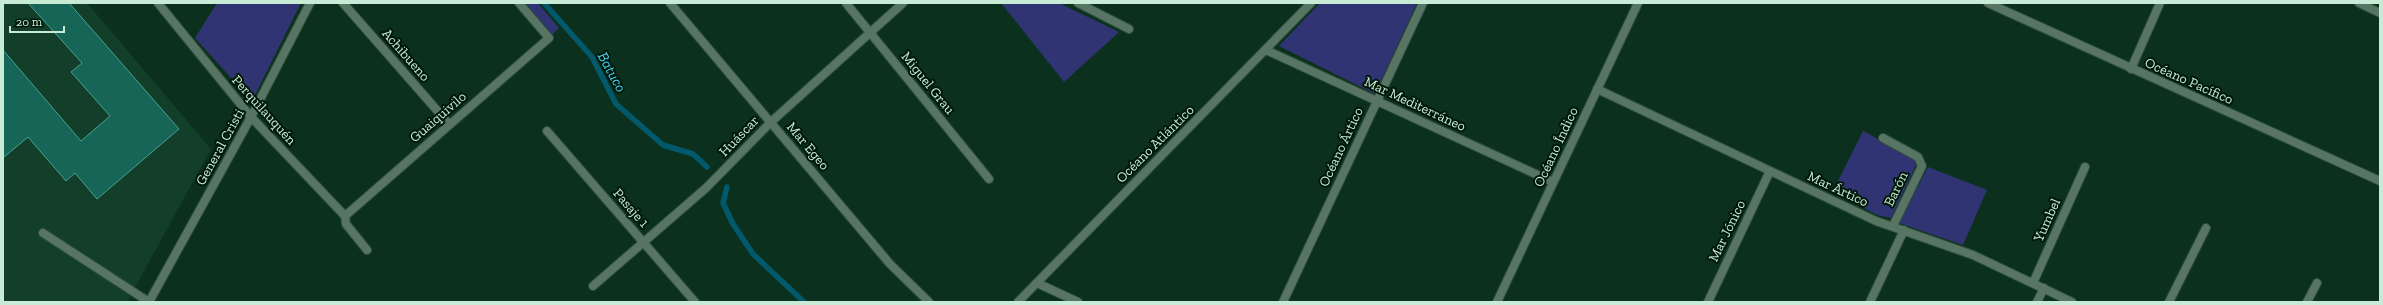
<svg xmlns="http://www.w3.org/2000/svg" width="2383" height="305" viewBox="0 0 2383 305" font-family="'Zilla Slab',serif">
<style>
.built{fill:#133e29}
.green{fill:#313472}
.lines{fill:none;stroke-linecap:round;stroke-linejoin:round}
.stream{stroke:#01596b;stroke-width:5.5}
.building{fill:#176557;stroke:#45a390}
.service-casing{stroke:#294f3b;stroke-width:10}
.minor-casing{stroke:#294f3b;stroke-width:10}
.tertiary-casing{stroke:#294f3b;stroke-width:10}
.service{stroke:#587463;stroke-width:8}
.minor{stroke:#587463;stroke-width:8}
.tertiary{stroke:#587463;stroke-width:8}
.labels{text-anchor:middle;dominant-baseline:central;stroke-width:4;stroke-linejoin:round;paint-order:stroke}
.street-label{font-size:14px;fill:#c8ebd5;stroke:#001809}
.water-label{font-size:15px;font-style:italic;fill:#44d2f3;stroke:#001809}
</style>
<rect width="100%" height="100%" fill="#0b311e"/>
<polygon class="built" points="3,3 87,3 211,149 127,302 3,302"/>
<g class="green">
<polygon points="217,3 301,3 252,101 195,38"/>
<polygon points="525,3 538,3 559,28 552,35"/>
<polygon points="1001,3 1059,3 1119,32 1064,82"/>
<polygon points="1320,3 1417,3 1375,94 1279,46"/>
<polygon points="1863,131 1913,158 1916,165 1891,218 1877,215 1833,191"/>
<polygon points="1928,167 1987,190 1963,245 1899,223"/>
</g>
<g class="lines">
<g class="stream">
<polyline points="544,3 592,57 616,104 663,145 693,154 707,167"/>
<polyline points="727,187 723,203 733,224 753,254 804,302"/>
</g>
</g>
<polygon class="building" points="28,3 69,3 179,129 97,199 75,173 66,181 28,137 3,158 3,50 81,141 110,116 71,72 82,63"/>
<g class="lines">
<g class="service-casing">
<polyline id="service" points="43,233 149,302"/>
</g>
<g class="minor-casing">
<g id="minor">
<polyline points="158,3 251,117 345,216 346,224 367,250"/>
<polyline points="343,3 449,124"/>
<polyline points="670,3 890,264 929,302"/>
<polyline points="846,3 989,179"/>
<polyline points="1078,3 1129,29"/>
<polyline points="2359,3 2380,13"/>
<polyline points="1266,50 1553,182"/>
<polyline points="1597,89 1876,221 1973,255 2072,302"/>
<polyline points="547,131 695,302"/>
<polyline points="1883,138 1918,157 1922,166 1893,226"/>
<polyline points="345,216 549,38 519,3"/>
<polyline points="1037,283 1078,302"/>
<polyline points="2033,283 2085,167"/>
<polyline points="593,286 706,188 771,122 903,3"/>
<polyline points="149,302 251,117 310,3"/>
<polyline points="1018,302 1311,3"/>
<polyline points="1283,302 1423,3"/>
<polyline points="1497,302 1638,3"/>
<polyline points="1708,302 1770,171"/>
<polyline points="1870,302 1904,230"/>
<polyline points="2037,302 2044,288"/>
<polyline points="2169,302 2206,228"/>
<polyline points="2307,302 2317,283"/>
</g>
</g>
<g class="tertiary-casing">
<g id="tertiary">
<polyline points="1988,3 2380,181"/>
<polyline points="2131,69 2160,3"/>
</g>
</g>
<use href="#service" class="service"/>
<use href="#minor" class="minor"/>
<use href="#tertiary" class="tertiary"/>
</g>
<g class="labels">
<g class="street-label">
<text transform="translate(406 55) rotate(49)">Achibueno</text>
<text transform="translate(2189 81) rotate(24)">Océano Pacífico</text>
<text transform="translate(928 83) rotate(51)">Miguel Grau</text>
<text transform="translate(1415 104) rotate(25)">Mar Mediterráneo</text>
<text transform="translate(264 110) rotate(48)">Perquilauquén</text>
<text transform="translate(438 117) rotate(-41)">Guaiquivilo</text>
<text transform="translate(739 136) rotate(-46)">Huáscar</text>
<text transform="translate(1155 144) rotate(-45)">Océano Atlántico</text>
<text transform="translate(808 146) rotate(50)">Mar Egeo</text>
<text transform="translate(220 147) rotate(-61)">General Cristi</text>
<text transform="translate(1341 147) rotate(-65)">Océano Ártico</text>
<text transform="translate(1556 147) rotate(-65)">Océano Índico</text>
<text transform="translate(1838 189) rotate(25)">Mar Ártico</text>
<text transform="translate(1896 189) rotate(-64)">Barón</text>
<text transform="translate(631 208) rotate(49)">Pasaje 1</text>
<text transform="translate(2047 220) rotate(-66)">Yumbel</text>
<text transform="translate(1727 231) rotate(-64)">Mar Jónico</text>
</g>
<g class="water-label">
<text transform="translate(612 72) rotate(61)">Batuco</text>
</g>
</g>
<rect width="2383" height="305" fill="none" stroke="#c8ebd5" stroke-width="8"/>
<path d="M10 26v6h54v-6" fill="none" stroke="#c8ebd5" stroke-width="2"/>
<text x="16" y="26" font-size="12" fill="#c8ebd5" stroke="#001809" stroke-width="3" paint-order="stroke">20 m</text>
</svg>
